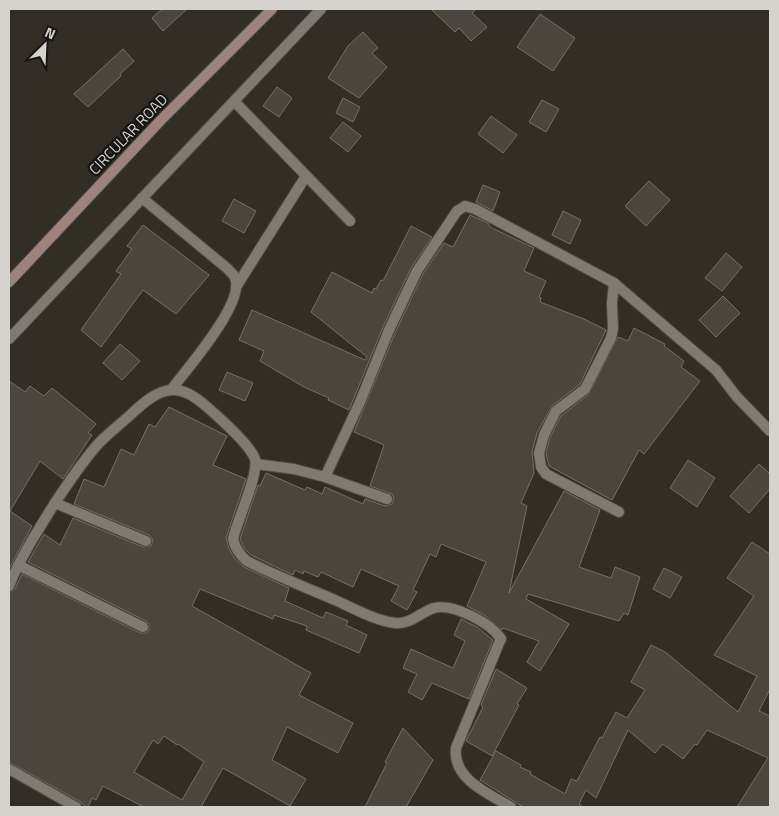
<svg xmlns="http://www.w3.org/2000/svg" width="779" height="816" viewBox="0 0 779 816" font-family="'Titillium Web',sans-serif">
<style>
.building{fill:#4a453d;stroke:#757167;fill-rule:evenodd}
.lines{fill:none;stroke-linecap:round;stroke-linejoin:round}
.street-casing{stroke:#4f4b44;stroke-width:12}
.secondary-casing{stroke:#4f4b44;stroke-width:12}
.street{stroke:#807b72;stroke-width:10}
.secondary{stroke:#9e837c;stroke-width:10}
.labels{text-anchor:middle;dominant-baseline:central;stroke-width:5;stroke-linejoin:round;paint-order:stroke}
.street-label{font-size:15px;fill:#d6d3ce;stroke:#181613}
</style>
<rect width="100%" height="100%" fill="#322e26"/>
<g class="building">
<polygon points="162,9 187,9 163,31 152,18"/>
<polygon points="431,9 476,9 472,13 487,27 471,41 459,28 455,32"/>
<polygon points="540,14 575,38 553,71 517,47"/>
<polygon points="363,32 378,48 372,53 387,67 359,98 328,78 348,46"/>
<polygon points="123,49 134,61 120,74 121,76 88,107 74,94"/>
<polygon points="277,87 292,98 279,117 263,106"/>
<polygon points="343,98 360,107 353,122 336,113"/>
<polygon points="542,100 559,109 546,132 529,122"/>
<polygon points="491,116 517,135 503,153 478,134"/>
<polygon points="343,122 361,136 348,152 330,138"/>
<polygon points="649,181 670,200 646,226 625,206"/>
<polygon points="483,185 500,192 493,211 476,202"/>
<polygon points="234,199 256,211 244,233 222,221"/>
<polygon points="563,211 581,220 570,244 552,235"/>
<polygon points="470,215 488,223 490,227 534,248 524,271 546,281 539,297 541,298 540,302 584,319 606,330 580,384 552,406 537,433 532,452 534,473 521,503 527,506 509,593 564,491 600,510 579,567 611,578 615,567 640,577 628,615 624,613 619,621 528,594 526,599 569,624 540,671 527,662 539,641 503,628 502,630 484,615 467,606 486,562 441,544 436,557 430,554 413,590 417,592 407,610 391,601 399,586 361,569 353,587 321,572 318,577 304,571 303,574 295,570 293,575 251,555 244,548 240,539 258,485 260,486 266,473 305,490 307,487 322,494 325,487 363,504 365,499 385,506 392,504 394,498 392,494 370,486 384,445 354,432 395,333 423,274 444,243 453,247"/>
<polygon points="143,225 209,275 176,314 143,290 101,347 81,330 121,274 116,271 132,249 127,246"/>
<polygon points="411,226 432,237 411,268 383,327 349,410 328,400 329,398 304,387 260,361 264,351 239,340 252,310 365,360 367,357 311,312 332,272 372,293 374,288 376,289 381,280 383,281"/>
<polygon points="726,253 742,267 722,291 705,278"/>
<polygon points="723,296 740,313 716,337 699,320"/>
<polygon points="634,328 665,344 664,346 684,361 681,367 700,381 644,454 639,450 612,500 549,466 546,453 550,437 561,416 589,394 618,337 628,341"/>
<polygon points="120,344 140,361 122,380 103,363"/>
<polygon points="227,372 253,383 245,401 219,390"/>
<polygon points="9,381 25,392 30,386 44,396 52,388 96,424 88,433 92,435 63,479 40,461 10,511 32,526 9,569"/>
<path d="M169,407L227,436L213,465L246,479L226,538L229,549L235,559L244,567L289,588L285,601L323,618L326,612L348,621L346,625L367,635L359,653L306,630L307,626L274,615L273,619L200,589L192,606L311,673L299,695L353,723L338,753L287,727L272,760L306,779L290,806L223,768L201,807H144L103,786L96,800L92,798L88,807H86L79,801L9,762V593L15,589L22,574L140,633H146L149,630V624L146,621L28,562L44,534L60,545L73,518L143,547L151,546L153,540L149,535L74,504L84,479L104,487L121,449L134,455L149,424L155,427ZM164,736L177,745L178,744L204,762L182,800L134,772L153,740L158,744Z"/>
<polygon points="688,460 715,478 697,507 670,488"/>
<polygon points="759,464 770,474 770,489 749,513 730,496"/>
<polygon points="752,542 770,554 770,689 759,711 770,716 770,807 737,807 768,758 707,730 697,745 695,744 683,759 663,744 655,753 628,730 596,798 586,790 579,804 583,807 523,807 480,780 496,751 521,765 520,767 531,772 530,774 565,794 571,779 577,781 600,737 602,738 616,712 627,718 645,690 631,682 651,645 665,652 738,712 757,676 714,655 754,596 727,578"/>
<polygon points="664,568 682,577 670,598 653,589"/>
<polygon points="461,619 477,627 493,640 469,699 432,683 422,700 408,692 417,674 403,668 411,649 453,668 465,641 454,635"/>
<polygon points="496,669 527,688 517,704 519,705 492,756 466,741 483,707 481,705"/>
<polygon points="403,728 433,760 406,807 365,807 387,763 385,762"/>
</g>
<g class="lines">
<g class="street-casing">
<g id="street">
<polyline points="234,101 350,221"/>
<path d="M142,198L228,269C230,272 234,274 235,278C246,302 186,370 171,390"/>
<polyline points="614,283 612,303 613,329 611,338 585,389 556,411 544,435 539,453 541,467 546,474 619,512"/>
<polyline points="236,287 306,176"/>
<polyline points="9,339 321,9"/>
<polyline points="256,464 294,469 325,477 387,499"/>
<polyline points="325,477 360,402 389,330 417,271 457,211 465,206 475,209 614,283 716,370 737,397 770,431"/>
<polyline points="55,503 146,541"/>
<polyline points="18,565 143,627"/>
<path d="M9,586C20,558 37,532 53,506C67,485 82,461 100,442C109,433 119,425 128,417C140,406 156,390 173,390C188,389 204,404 215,414C225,423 251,447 255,459C259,474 237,521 233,539C235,549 240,555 247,561C276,576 305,587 335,600C353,608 376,621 395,623C410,625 421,612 434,608C453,603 491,623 501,639L499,643L456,748C452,779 489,794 511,807"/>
<polyline points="9,769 76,807"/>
</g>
</g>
<g class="secondary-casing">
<polyline id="secondary" points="9,282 161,120 272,9"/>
</g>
<use href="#street" class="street"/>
<use href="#secondary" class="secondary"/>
</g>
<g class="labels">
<g class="street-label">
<text transform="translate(128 134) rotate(-46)">CIRCULAR ROAD</text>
</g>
</g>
<rect width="779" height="816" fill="none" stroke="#d6d3ce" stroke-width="20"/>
<g transform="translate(45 45) rotate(24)" stroke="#181613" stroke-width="4" paint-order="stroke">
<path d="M0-4L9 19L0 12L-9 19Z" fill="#d6d3ce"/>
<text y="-8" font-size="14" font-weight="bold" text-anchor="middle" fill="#d6d3ce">N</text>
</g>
</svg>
